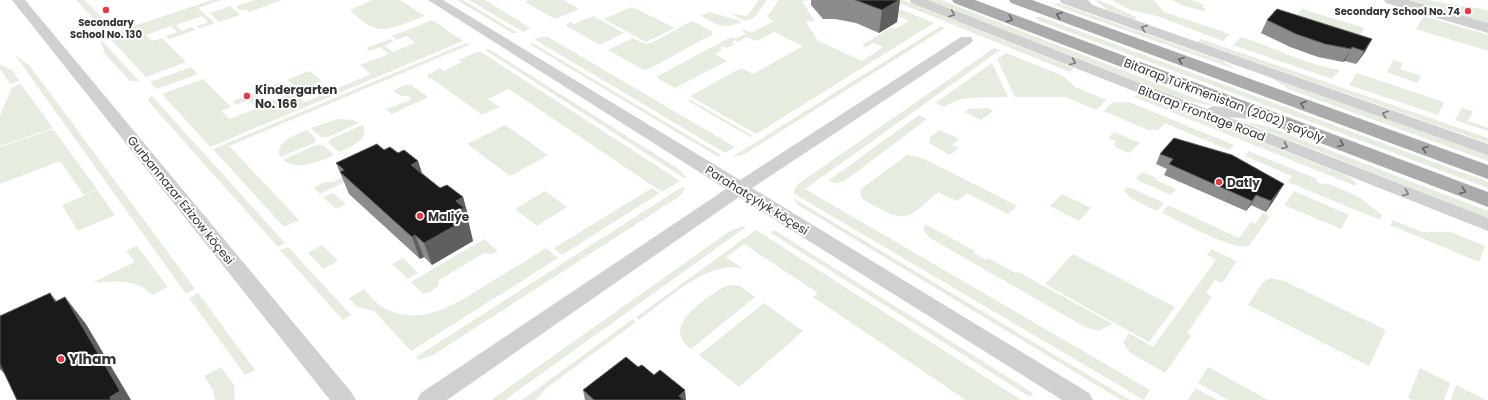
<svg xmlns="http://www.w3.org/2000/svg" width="1488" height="400" viewBox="0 0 1488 400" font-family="Poppins,sans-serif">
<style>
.green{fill:#e6ecdf}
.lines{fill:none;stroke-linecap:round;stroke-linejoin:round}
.minor{fill:#d0d0d0;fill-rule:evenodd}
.tertiary{fill:#d0d0d0;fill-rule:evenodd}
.primary{fill:#ababab;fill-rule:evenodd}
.wall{fill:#8c8c8c}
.shaded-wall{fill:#5f5f5f}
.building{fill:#1a1a1a;stroke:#5f5f5f}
.oneway{stroke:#7a7a7a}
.oneway2{stroke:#636363}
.poi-dot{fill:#e63946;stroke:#fff;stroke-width:1.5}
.labels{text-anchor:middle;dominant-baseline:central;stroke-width:4;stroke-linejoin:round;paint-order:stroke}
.far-poi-label{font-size:10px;font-weight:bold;fill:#333;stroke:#fff;text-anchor:end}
.poi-label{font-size:12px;font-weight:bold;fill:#333;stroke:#fff;text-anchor:start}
.street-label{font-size:12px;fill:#333;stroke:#fff}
.near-poi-label{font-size:14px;font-weight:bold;fill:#333;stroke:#fff;text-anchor:start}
</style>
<rect width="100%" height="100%" fill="#fff"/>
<g class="green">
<polygon points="76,0 85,0 102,18 95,20"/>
<polygon points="212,0 221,0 198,8 215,23 200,28 197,26 208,22 202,16 176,25 182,31 192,27 195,30 169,39 166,36 177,32 171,26 146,35 152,41 162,38 186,62 146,77 107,35"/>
<polygon points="255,0 282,0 249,12 246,9 241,11 236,6"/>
<path d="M372,0H400L425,16L415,20L396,8L414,20C383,32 376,35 350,10Z"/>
<polygon points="457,0 463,0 518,33 512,33"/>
<polygon points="469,0 485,0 530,28 523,32"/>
<polygon points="529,0 564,0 579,9 555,19 525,2"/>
<polygon points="759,0 767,0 755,17 745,21 730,13 747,16"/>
<polygon points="779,0 808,0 802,1 815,21 806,22 818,41 862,61 883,47 873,43 866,47 862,45 891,28 895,29 909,21 883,9 890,5 934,23 756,134 690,96 741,68 753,74 803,46 774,32 756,41 747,37 738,42 735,40 732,42 735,44 727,48 723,46 720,48 722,50 715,54 727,61 675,88 656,77 731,37 735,39 746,34 742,31 745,30 751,33 774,21 767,17"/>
<polygon points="892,0 903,0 1074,68 1070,72"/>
<polygon points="928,0 941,0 1215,106 1197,103 1180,98"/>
<path d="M1095,0C1104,0 1125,13 1137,17L1134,20L1108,10Z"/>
<polygon points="1111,0 1154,0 1164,12 1230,34 1223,41 1157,16 1131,10"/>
<polygon points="1172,0 1192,0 1204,5 1202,7 1206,9 1203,11 1181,5"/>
<polygon points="1411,0 1426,0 1488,10 1488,23"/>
<polygon points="1058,3 1222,61 1237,70 1054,5"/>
<polygon points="230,6 240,15 219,22 210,13"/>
<polygon points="632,7 675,28 646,42 604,19"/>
<polygon points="1302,9 1365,28 1356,40 1293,20"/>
<path d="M709,12C721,16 731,17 742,22C723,30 718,25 701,16Z"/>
<polygon points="593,16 624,33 600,45 565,25 571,22 574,24"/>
<polygon points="1424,16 1488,35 1488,51 1416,29"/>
<polygon points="1036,17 1041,17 1488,182 1488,188 1037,20 1035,18"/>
<polygon points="432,20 463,41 210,147 162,94 203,79 231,107 221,111 230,119 257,108 249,100 236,105 233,101 261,90 264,94 254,98 261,105 289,94 301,104 282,87 270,91 266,88 282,82 305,102 371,74 360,65 389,54 380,47 370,51 366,48 390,39 394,41 384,46 393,52 415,43 407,36 397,40 392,36 421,25 423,26 422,24"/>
<polygon points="692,21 712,31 713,34 649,69 644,70 608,50 633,38 645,44 651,43"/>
<polygon points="941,26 945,28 745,154 732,157"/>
<polygon points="541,37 548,37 735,147 725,153 534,39"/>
<path d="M1241,37C1275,47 1304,65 1340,70L1332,79L1233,45Z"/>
<polygon points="1201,39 1488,138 1488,143 1198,42"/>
<polygon points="101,41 102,41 139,81 130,81 105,54"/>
<polygon points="531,42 721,155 718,157 531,45"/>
<polygon points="466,43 469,45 229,146 299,220 284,227 213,149"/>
<polygon points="994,48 1000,50 805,189 1150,390 1144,400 793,193 798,184"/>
<polygon points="489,49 677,168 686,177 684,178 485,50"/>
<polygon points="477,52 481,52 680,181 662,192 509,89 488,99 499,107 482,115 431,78 428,79 428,75 440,68 444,71 462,62 458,60"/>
<polygon points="1006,53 1063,76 1075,87 1107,100 1096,110 1065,97 1015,97 997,59"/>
<polygon points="15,55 30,66 195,289 186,294"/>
<polygon points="1393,60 1403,63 1400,69 1421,76 1417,83 1387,72"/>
<path d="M992,63L1008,97C986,98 962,94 944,107L935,103Z"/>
<polygon points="0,64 13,71 19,81 10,84 0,69"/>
<polygon points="191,67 198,74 157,89 150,82"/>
<polygon points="309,71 322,81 300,90 287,80"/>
<polygon points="1357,73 1444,102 1438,115 1349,85"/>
<polygon points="1272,78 1488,155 1488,161 1288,89"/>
<polygon points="21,84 53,128 0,146 0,116 12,87"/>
<polygon points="404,85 411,85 428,97 392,114 386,109 411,100 409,96 401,96 393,91"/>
<polygon points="1138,93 1347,176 1355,181 1356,186 1134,97"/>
<polygon points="152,96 285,243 278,247 148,101 148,99"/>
<polygon points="688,99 689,99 753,136 750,137 690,102"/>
<polygon points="1113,102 1129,102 1234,145 1229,150 1165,123 1158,130 1148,130 1104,111"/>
<polygon points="988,108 993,111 981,120 965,112 969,109"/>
<polygon points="1462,108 1473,111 1468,121 1488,128 1488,131 1455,120"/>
<polygon points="919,115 927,119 846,180 837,183 828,181"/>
<polygon points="337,119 353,120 359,123 328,137 321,137 311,128"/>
<polygon points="1250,123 1267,126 1488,211 1488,218 1249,124"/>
<path d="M362,125C372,139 349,148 339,152L328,143L331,139Z"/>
<polygon points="505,125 548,155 510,176 467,144"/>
<polygon points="53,129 97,189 84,195 60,161 0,184 0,147"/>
<path d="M307,130L316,139L314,143L280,157C274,142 295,135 307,130Z"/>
<polygon points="940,130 959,139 952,145 959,148 950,155 929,143 930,137"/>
<polygon points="1114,132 1140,143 1129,153 1115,147 1116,145 1113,144 1116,141 1108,138"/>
<path d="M316,145H323L334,155C318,162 299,171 283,160Z"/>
<polygon points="1249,151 1317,179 1317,182 1323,185 1327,183 1359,197 1382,215 1380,220 1288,182 1292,176 1245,156"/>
<path d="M907,155L920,157L1017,206L1008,214L967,193L957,201L938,192C917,209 910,226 881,209C875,206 868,203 862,198L860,192L862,188Z"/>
<polygon points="390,160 320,194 314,188 324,182 333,182 376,161"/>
<polygon points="1142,172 1157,178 1156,180 1176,189 1171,195 1139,181 1136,178"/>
<polygon points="682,187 685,188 680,196 433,355 419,360 416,357"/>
<polygon points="1126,187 1131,188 1164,203 1157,211 1130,198 1124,190"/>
<polygon points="652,188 660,193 562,255 554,248"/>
<polygon points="97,190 115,215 78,231 62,205"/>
<polygon points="545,191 567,207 537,226 515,209"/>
<polygon points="1294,191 1349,215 1341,229 1284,205"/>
<polygon points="333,193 346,204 336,209 323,197"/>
<polygon points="1062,194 1091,208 1079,221 1050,206"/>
<polygon points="793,198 1130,400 1121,400 798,205"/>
<path d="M1168,205L1239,238L1251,222L1255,224L1263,213L1270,216L1249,246C1236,252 1177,220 1162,213Z"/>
<polygon points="1393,220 1422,232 1451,232 1485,246 1479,262 1390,225"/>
<polygon points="925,224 975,251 974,253 986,260 988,258 1016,273 1018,272 1113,324 1098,331 1085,327 930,238 923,230"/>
<polygon points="743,226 746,227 505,400 491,400 730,231"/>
<path d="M756,230L1021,400H966L813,297L818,293L744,244L726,257L742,268C706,261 668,299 639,320L636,317Z"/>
<polygon points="774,230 1033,393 1030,397 771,233"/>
<polygon points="484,239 498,251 492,254 484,253 439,280 438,286 430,292 423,294 411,282"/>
<polygon points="322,245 338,261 323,269 308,253"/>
<path d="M137,246L168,287L152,295C137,278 113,281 92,283L135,262L126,251Z"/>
<polygon points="288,247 351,315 343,320 280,250"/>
<path d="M546,248L558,258L411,351L374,311L357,307L349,298L364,289C371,297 377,305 386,309C424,328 460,301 491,282C509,271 527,260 546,248Z"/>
<polygon points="1211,249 1237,261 1222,283 1215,280 1206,293 1212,297 1187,333 1191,336 1165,373 1129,352 1123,342 1129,333 1153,347 1216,260 1207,255"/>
<polygon points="1073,254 1175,307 1149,342 1045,284"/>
<polygon points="403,258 418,273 408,279 392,264"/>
<polygon points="1271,278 1284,281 1386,330 1369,366 1248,305 1263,282"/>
<path d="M731,285L740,286L755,297L691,349C667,331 688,313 704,300C713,294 720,287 731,285Z"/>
<polygon points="198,293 255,370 245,375 189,298"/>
<polygon points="764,303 803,331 739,387 699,355"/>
<polygon points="633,319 636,322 545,389 536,400 522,400"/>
<polygon points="221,367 234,385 235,400 215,400 213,390 204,376"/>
<polygon points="1208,367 1268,400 1228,400 1198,383"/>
<polygon points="1420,368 1450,383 1444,400 1412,400 1408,398"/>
<polygon points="1456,385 1486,400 1451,400"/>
<polygon points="1195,388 1217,400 1188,400"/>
</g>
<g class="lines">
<g class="minor">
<polygon points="12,0 25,0 352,393 356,400 330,400"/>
<polygon points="428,0 443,0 740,180 961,37 971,37 973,40 971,43 752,188 1089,393 1093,400 1062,400 739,197 447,400 417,400 421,393 726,189"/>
<polygon points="910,0 928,0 1207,109 1213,106 1270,112 1272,115 1270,118 1264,120 1228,117 1488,218 1488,231 911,3"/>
<polygon points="1060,0 1078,0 1488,144 1488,155 1061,3"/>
</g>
<g class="tertiary">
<path d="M1071,0H1088L1094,7L1092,10C1082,13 1077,8 1071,0Z"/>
<polygon points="1384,0 1409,0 1488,23 1488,33 1386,3"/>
</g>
<g class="primary">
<polygon points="952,0 975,0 1488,192 1488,207 954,3"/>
<polygon points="1009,0 1032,0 1488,165 1488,179 1011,3"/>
</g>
</g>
<g class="wall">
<polygon points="811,0 900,0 897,22 879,33 856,23 835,19 823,19 811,5"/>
<polygon points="1267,20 1372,39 1365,52 1356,64 1345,61 1343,62 1318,57 1290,47 1261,33"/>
<polygon points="398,153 418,161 422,173 440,188 463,197 469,219 468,220 473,241 432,265 424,257 420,259 349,194 336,163"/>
<polygon points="1160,154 1278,194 1266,212 1251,205 1246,211 1164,175 1167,169 1156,164"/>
<polygon points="654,375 686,400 585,400 583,390"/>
</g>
<g class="shaded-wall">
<polygon points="900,0 897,22 879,33 882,10"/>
<polygon points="1372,39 1365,52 1356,64 1364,51"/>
<polygon points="1352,47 1345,61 1343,62 1351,49"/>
<polygon points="418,161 425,183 411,165"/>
<polygon points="1284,184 1278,194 1266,212 1271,201"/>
<polygon points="1256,195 1251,205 1246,211 1252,201"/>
<polygon points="463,197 469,219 468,220 473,241 432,265 424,243 458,211 456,201"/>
<polygon points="415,235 424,257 420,259 412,237"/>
<polygon points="50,293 71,319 55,302"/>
<polygon points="65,297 86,324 131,400 111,400"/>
<polygon points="0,363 21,391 0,369"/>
<polygon points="685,390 686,400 679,400 679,396"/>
</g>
<g class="building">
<polygon points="855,0 899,0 882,10 858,1"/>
<polygon points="1277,9 1372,39 1364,51 1352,47 1351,49 1325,44 1296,34 1267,20"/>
<polygon points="1174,138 1232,155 1284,184 1271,201 1256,195 1252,201 1169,164 1173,159 1160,154"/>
<polygon points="377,144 384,150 390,147 398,153 404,150 418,161 411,165 440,188 447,185 463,197 456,201 464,208 458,211 467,219 424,243 415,235 412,237 340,172 344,170 336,163"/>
<polygon points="50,293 55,302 65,297 120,391 110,397 111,400 17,400 0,364 0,316"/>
<polygon points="626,357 638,367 642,365 654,375 660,370 685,390 679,396 684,400 594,400 583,390"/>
</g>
<defs><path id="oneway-chevron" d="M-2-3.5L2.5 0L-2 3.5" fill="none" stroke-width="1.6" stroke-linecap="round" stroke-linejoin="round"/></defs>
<g class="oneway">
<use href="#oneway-chevron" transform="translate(952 14) rotate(22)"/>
<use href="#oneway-chevron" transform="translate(1144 28) rotate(-160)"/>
<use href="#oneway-chevron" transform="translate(1073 62) rotate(22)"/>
<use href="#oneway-chevron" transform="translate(1385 114) rotate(-161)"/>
<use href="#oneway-chevron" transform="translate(1285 146) rotate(21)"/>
<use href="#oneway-chevron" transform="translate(1406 193) rotate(21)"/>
</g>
<g class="oneway2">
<use href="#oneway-chevron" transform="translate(1059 15) rotate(-160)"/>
<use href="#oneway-chevron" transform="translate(1010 19) rotate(21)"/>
<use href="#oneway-chevron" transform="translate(1181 60) rotate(-160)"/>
<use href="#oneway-chevron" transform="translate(1303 104) rotate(-160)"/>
<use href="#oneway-chevron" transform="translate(1341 144) rotate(21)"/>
<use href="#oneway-chevron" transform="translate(1425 149) rotate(-160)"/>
<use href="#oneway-chevron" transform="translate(1463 191) rotate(21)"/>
</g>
<g class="poi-dot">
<circle cx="106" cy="10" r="4"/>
<circle cx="1468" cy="11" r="4"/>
<circle cx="247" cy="96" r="4"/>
<circle cx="1219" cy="182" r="4"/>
<circle cx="420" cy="216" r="4"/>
<circle cx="61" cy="359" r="4"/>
</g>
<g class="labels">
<g class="far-poi-label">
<text x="1460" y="11">Secondary School No. 74</text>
<text x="106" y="22" text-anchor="middle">Secondary<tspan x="106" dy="12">School No. 130</tspan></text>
</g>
<g class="poi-label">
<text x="255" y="89">Kindergarten<tspan x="255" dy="14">No. 166</tspan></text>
<text x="1227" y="182">Datly</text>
<text x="428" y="216">Maliýe</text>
</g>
<g class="street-label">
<text transform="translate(1224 100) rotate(21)">Bitarap Türkmenistan (2002) şaýoly</text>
<text transform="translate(1202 113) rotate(21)">Bitarap Frontage Road</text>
<text transform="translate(181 200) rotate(51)">Gurbannazar Ezizow köçesi</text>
<text transform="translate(757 200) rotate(32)">Parahatçylyk köçesi</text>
</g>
<g class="near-poi-label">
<text x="69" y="359">Ylham</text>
</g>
</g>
</svg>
